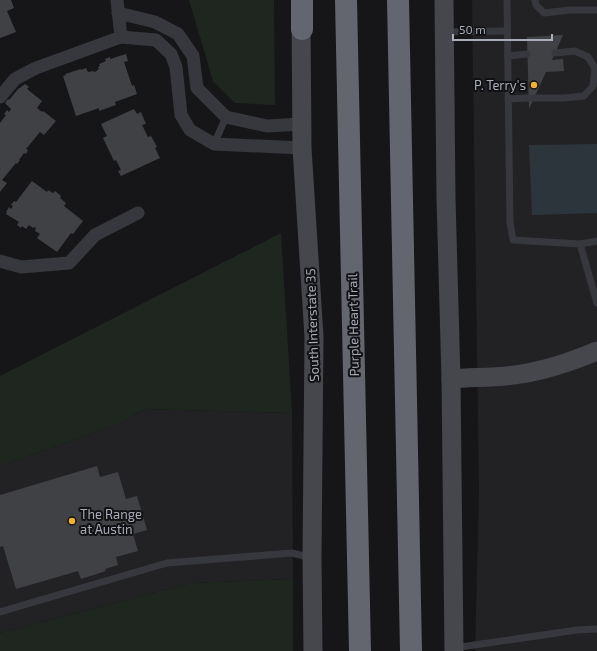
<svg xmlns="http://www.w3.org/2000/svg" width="597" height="651" viewBox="0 0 597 651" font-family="'Exo 2',sans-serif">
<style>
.built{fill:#222225}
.green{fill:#1e261f}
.water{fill:#2c353c}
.building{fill:#404145}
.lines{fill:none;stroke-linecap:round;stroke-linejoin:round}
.lane{stroke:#37383d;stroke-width:7}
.street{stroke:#37383d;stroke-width:13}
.secondary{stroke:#45474d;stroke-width:19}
.highway{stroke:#63666e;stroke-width:22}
.poi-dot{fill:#f2b134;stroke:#111113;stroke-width:1.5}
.labels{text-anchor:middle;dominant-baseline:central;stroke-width:4;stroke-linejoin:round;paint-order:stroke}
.poi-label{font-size:13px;fill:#a8adb8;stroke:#111113;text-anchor:end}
.street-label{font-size:13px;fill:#a8adb8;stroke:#111113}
</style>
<rect width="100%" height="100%" fill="#161618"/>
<g class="built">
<polygon points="472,0 597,0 597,651 475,651 479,493"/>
<polygon points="145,409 292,413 293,579 191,583 0,633 0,466 117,425"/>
</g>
<g class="green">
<polygon points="189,0 274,0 275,105 235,103 213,81"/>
<polygon points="281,233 292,413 145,409 117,425 0,466 0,376"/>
<polygon points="293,579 293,651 0,651 0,633 191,583"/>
</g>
<polygon class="water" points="597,144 597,213 532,215 529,145"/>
<g class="building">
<polygon points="0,0 11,0 14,8 7,11 16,32 0,38"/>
<polygon points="563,35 552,60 563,59 564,71 546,72 529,109 527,37"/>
<polygon points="126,54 128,61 124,62 132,86 134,85 137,94 115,102 116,105 99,111 99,108 76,116 63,76 66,75 65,74 81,69 81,70 86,68 88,72 93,71 94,72 97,71 97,70 99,69 98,67 100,66 99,64 106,61 105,59 110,57 110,59"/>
<polygon points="25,84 29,87 27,89 42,101 37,108 42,112 43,111 56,121 44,135 40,132 26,149 28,150 26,154 24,153 19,160 20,160 17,164 16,163 2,180 7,183 0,192 0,123 6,115 4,114 7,110 9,112 11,109 5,103 8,99 9,100 19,88 20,88"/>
<polygon points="134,109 137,114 141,112 146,124 142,125 148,137 151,136 157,147 155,148 160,158 121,176 118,171 121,170 116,160 114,161 103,138 107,136 101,124"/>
<polygon points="32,181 47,192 48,190 53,193 55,191 61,196 60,198 66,203 64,206 83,221 73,234 71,233 57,252 37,238 40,234 35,231 36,228 34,227 33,228 29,225 26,229 22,226 21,228 17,225 19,222 6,214 7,213 6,212 9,207 11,209 13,206 11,205 14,201 16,202"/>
<polygon points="97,466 100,477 118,472 126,499 137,496 147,530 133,534 138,551 116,557 118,565 105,569 106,571 81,579 78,571 16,589 3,546 0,547 0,495"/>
</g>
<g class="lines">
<g class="lane">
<polyline points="507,0 510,222 513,240 580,244 597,303"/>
<polyline points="535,0 536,5 544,13 570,10 597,10"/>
<polyline points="446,32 507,31"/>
<polyline points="508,56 527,54"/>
<polyline points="534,98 564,98 584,96 593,86 595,68 588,57 575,51 555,53"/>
<polyline points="508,99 529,98"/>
<polyline points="214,144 226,117"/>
<polyline points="580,244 597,241"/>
<polyline points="0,612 167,563 292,553 312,558"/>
<polyline points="454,648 577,630 597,629"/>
</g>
<g class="street">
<polyline points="117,0 121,37"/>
<polyline points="118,13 155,22 178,34 193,56 197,88 226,117 267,126 301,124"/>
<polyline points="0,97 15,79 36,68 121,37 156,40 171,54 176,67 181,115 190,130 214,144 302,148"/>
<polyline points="0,261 21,267 69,263 95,235 138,213"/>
</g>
<g class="secondary">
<polyline points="444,0 446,198 451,379 454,651"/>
<polyline points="301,15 302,148 314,337 312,558 313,651"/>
<path d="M451,379C474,377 498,378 521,374C547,370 573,361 597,351"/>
</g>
<g class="highway">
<polyline points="346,0 360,651"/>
<polyline points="398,0 411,651"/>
<polyline points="302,29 302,0"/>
</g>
</g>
<g class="poi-dot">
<circle cx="534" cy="85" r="4"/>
<circle cx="72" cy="521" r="4"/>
</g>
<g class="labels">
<g class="poi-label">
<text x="526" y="85">P. Terry's</text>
<text x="80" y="514" text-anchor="start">The Range<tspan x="80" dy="15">at Austin</tspan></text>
</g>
<g class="street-label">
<text transform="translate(312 325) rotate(-92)">South Interstate 35</text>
<text transform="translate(353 325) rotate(-91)">Purple Heart Trail</text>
</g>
</g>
<path d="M453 34v6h99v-6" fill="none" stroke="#a8adb8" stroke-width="2"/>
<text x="459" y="34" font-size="12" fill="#a8adb8" stroke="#111113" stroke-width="3" paint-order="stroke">50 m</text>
</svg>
